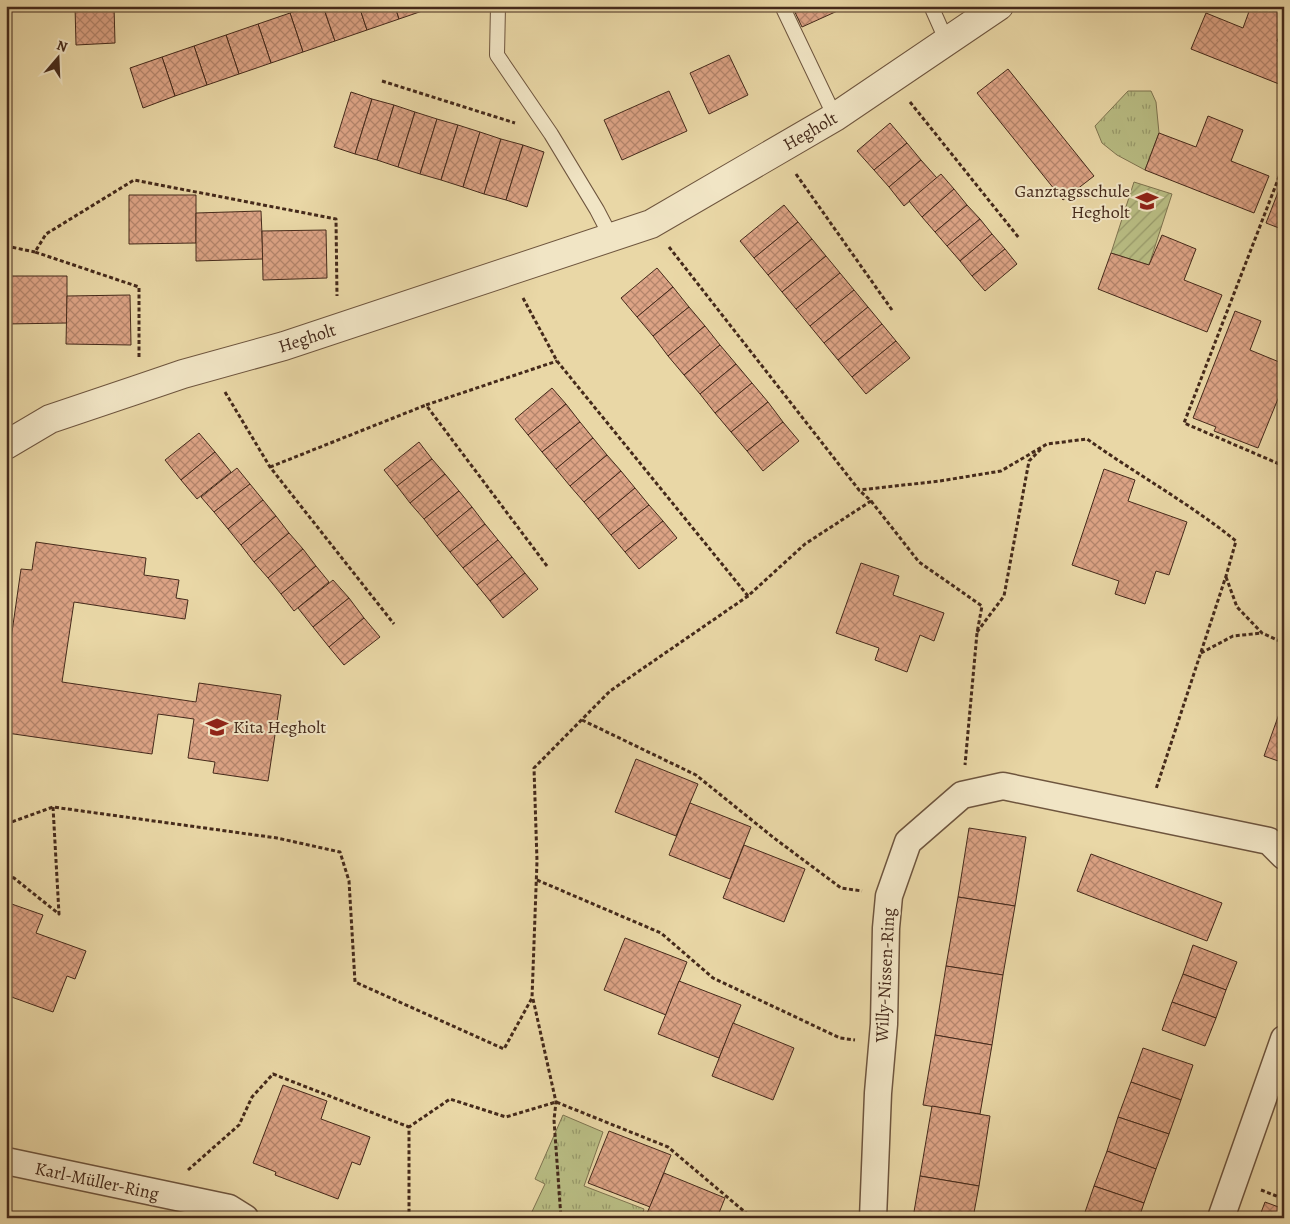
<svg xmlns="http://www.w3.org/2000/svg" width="1290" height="1224" viewBox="0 0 1290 1224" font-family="Alegreya,serif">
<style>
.park{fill:url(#park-tufts);stroke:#7f7450}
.garden{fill:url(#garden-furrows);stroke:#7f7450}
.building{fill:url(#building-cross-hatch);stroke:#452a1b}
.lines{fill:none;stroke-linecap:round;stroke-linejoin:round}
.service-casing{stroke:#6e553e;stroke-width:16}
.minor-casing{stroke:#6e553e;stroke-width:29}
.tertiary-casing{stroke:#6e553e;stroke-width:30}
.path{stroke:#452a1b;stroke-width:3;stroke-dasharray:4 2.5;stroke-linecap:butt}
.service{stroke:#f1e5c5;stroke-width:14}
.minor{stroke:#f1e5c5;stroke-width:26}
.tertiary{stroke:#f1e5c5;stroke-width:28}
.labels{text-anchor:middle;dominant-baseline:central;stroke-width:4;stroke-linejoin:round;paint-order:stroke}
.street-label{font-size:18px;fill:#452a1b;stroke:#f1e5c5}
.poi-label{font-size:18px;fill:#452a1b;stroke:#f1e5c5;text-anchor:end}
</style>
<defs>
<pattern id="park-tufts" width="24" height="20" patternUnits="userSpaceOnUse" patternTransform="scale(1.25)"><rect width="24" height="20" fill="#b9bd84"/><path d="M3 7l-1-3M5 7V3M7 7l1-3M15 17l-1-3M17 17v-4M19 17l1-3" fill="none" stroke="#989a6b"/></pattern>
<pattern id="garden-furrows" width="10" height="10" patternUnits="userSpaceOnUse" patternTransform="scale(1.25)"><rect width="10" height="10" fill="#b9bd84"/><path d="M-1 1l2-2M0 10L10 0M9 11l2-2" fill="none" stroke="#989a6b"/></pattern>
<pattern id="building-cross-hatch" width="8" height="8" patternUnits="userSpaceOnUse" patternTransform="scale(1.25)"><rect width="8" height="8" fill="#dca385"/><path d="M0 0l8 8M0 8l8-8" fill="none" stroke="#b4856c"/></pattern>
</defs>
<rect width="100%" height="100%" fill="#e9d7a6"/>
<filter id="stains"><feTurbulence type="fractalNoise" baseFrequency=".004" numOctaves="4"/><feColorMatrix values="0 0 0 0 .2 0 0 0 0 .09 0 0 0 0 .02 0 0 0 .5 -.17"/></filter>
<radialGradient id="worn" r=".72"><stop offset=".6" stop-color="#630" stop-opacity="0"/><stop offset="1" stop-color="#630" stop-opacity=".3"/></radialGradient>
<g class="park">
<polygon points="1128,91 1151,91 1156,102 1159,133 1145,170 1117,155 1102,143 1095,126"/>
<polygon points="563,1115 603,1132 584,1186 644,1209 641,1218 529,1218 545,1184 535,1179"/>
</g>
<polygon class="garden" points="1134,182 1172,194 1149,265 1111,253"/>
<g class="building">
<polygon points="75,6 114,6 115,43 76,45"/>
<polygon points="309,6 323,6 335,41 303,52 290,13"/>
<polygon points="323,6 359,6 367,30 335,41"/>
<polygon points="359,6 395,6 399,19 367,30"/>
<polygon points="395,6 431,6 431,8 399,19"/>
<polygon points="792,6 843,6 844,8 802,27"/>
<polygon points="1251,6 1284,7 1284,25 1277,41 1284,44 1284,86 1191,49 1206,13 1243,28"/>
<polygon points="290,13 303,52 271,63 258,24"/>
<polygon points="258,24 271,63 239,74 226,35"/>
<polygon points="226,35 239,74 207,85 194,46"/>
<polygon points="194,46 207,85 175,96 162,57"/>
<polygon points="729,55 748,95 709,114 690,73"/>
<polygon points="162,57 175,96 143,108 130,68"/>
<polygon points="1008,69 1094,176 1063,200 977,93"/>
<polygon points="669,91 687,131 622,160 604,120"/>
<polygon points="351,92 372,99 355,154 334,147"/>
<polygon points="372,99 394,105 377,160 355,154"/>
<polygon points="394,105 415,112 398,167 377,160"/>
<polygon points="415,112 437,119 420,174 398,167"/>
<polygon points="1208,116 1243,130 1231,161 1269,176 1254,213 1145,170 1159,133 1196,147"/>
<polygon points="437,119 458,125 441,180 420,174"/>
<polygon points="890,123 907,143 874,170 857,151"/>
<polygon points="458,125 480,132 463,187 441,180"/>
<polygon points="480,132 501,139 484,194 463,187"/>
<polygon points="501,139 523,145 506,200 484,194"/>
<polygon points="907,143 921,160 889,187 874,170"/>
<polygon points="523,145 544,152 527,207 506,200"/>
<polygon points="921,160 937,178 904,206 889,187"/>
<polygon points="941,174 954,189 922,217 909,201"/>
<polygon points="1284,177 1284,230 1266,223"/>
<polygon points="954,189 967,205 935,232 922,217"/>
<polygon points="129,195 196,195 196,243 129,244"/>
<polygon points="784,205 798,222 754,258 740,241"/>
<polygon points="967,205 980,219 947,246 935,232"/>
<polygon points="261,211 263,259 196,261 196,213"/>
<polygon points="980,219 992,234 960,261 947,246"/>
<polygon points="798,222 812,239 768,275 754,258"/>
<polygon points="326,230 327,278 263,280 262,231"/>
<polygon points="992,234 1005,249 972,276 960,261"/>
<polygon points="1162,235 1196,249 1184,280 1222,295 1207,332 1098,289 1111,253 1149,265"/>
<polygon points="812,239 826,256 782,292 768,275"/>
<polygon points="1005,249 1017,264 985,291 972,276"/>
<polygon points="826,256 840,273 796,309 782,292"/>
<polygon points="657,268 673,287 637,317 621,298"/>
<polygon points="840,273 854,290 810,326 796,309"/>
<polygon points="6,276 67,276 67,323 6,324"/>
<polygon points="673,287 689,307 653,336 637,317"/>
<polygon points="854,290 868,307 824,343 810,326"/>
<polygon points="130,295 131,345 66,344 67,296"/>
<polygon points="689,307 705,326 668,356 653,336"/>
<polygon points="868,307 882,324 838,360 824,343"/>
<polygon points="1235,311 1261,321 1250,350 1284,364 1284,384 1258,448 1214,431 1216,427 1193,418"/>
<polygon points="882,324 896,341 852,377 838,360"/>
<polygon points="705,326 720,345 684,375 668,356"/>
<polygon points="896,341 910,358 866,394 852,377"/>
<polygon points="720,345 736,364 700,394 684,375"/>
<polygon points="736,364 752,383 715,413 700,394"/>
<polygon points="752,383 768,402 731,432 715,413"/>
<polygon points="552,388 566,404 528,435 515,419"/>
<polygon points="768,402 783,422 747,451 731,432"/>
<polygon points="566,404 580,422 542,452 528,435"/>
<polygon points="580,422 593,438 556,469 542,452"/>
<polygon points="783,422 799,441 763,471 747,451"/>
<polygon points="199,433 215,452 181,480 165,460"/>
<polygon points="593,438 607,455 570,486 556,469"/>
<polygon points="419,442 432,459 397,486 384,470"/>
<polygon points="215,452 231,472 197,499 181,480"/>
<polygon points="607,455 621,471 584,502 570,486"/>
<polygon points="432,459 445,474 410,503 397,486"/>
<polygon points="237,468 250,484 214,512 201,497"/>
<polygon points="1104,469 1135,480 1128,501 1187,522 1169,575 1156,571 1145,604 1115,594 1119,581 1072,565"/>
<polygon points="621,471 635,488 598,519 584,502"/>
<polygon points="445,474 459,491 424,519 410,503"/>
<polygon points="250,484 263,500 228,529 214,512"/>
<polygon points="635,488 649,505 611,535 598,519"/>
<polygon points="459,491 472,507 437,536 424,519"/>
<polygon points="263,500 276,516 241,545 228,529"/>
<polygon points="649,505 663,521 625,552 611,535"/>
<polygon points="472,507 485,524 450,552 437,536"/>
<polygon points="276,516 289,533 254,562 241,545"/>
<polygon points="663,521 677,538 639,569 625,552"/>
<polygon points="485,524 498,540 463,568 450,552"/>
<polygon points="289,533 303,549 268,578 254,562"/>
<polygon points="498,540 512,557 477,585 463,568"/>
<polygon points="36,542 146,558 144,575 179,580 176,598 188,600 185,619 74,602 62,682 196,702 199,683 281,695 268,781 213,773 215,762 188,758 194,719 158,714 152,754 7,733 6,737 6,646 10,646 21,569 32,570"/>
<polygon points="303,549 316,566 281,594 268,578"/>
<polygon points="512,557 525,573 490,601 477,585"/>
<polygon points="861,563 899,576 893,595 944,613 934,641 920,635 907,672 875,660 879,648 836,633"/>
<polygon points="316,566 329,582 294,611 281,594"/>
<polygon points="525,573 538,589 503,618 490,601"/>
<polygon points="333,580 349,598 313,627 298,608"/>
<polygon points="349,598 364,618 329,647 313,627"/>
<polygon points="364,618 380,637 344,665 329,647"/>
<polygon points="1284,700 1284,763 1264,756"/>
<polygon points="636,759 698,784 676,836 615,812"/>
<polygon points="690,803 751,827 730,879 669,855"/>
<polygon points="969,828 1026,837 1015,906 958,897"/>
<polygon points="744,845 805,869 784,922 723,898"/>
<polygon points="1091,854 1222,903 1207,941 1077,891"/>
<polygon points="958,897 1015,906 1003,975 946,966"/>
<polygon points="6,902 43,915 36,933 86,951 75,979 67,976 53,1012 6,995"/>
<polygon points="625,938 687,962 666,1015 604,990"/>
<polygon points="1193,945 1237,962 1226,990 1183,974"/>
<polygon points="946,966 1003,975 992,1045 935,1035"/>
<polygon points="1183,974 1226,990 1216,1018 1172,1002"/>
<polygon points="679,981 741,1005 719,1058 658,1034"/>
<polygon points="1172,1002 1216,1018 1205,1046 1162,1030"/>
<polygon points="733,1023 794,1048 773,1100 712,1076"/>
<polygon points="935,1035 992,1045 980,1114 923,1105"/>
<polygon points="1143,1048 1193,1065 1181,1100 1131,1082"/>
<polygon points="1131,1082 1181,1100 1169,1134 1118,1117"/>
<polygon points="283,1085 327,1101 321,1119 370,1137 360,1165 352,1162 338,1199 275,1175 276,1172 253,1163"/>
<polygon points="932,1106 990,1116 979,1186 920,1176"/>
<polygon points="1118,1117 1169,1134 1156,1169 1107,1151"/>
<polygon points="609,1131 671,1155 650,1207 588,1183"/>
<polygon points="1107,1151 1156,1169 1144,1203 1094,1186"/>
<polygon points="664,1173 725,1198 717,1218 645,1218"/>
<polygon points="920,1176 979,1186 973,1218 913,1218"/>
<polygon points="1094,1186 1144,1203 1139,1218 1083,1218"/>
<polygon points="1265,1202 1284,1209 1284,1218 1259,1218"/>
<polygon points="6,1212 17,1214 16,1218 6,1218"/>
<polygon points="456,1212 467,1218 453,1218"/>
</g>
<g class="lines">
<g class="service-casing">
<g id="service">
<polyline points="498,6 497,55 551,134 597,210 611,237"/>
<polyline points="782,6 835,117"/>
<polyline points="931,6 947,42"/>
</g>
</g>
<g class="minor-casing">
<g id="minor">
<polyline points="6,1161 229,1208 245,1218"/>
<polyline points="873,1218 878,1093 884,1024 886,928 889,896 908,842 962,795 1003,786 1269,841 1284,856"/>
<polyline points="1221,1218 1284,1039"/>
</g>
</g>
<g class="tertiary-casing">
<polyline id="tertiary" points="6,445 50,419 136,390 183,374 284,346 651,224 835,117 999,6"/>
</g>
<g class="path">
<polyline points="382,81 515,123"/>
<polyline points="910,102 1019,238"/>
<polyline points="1284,164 1184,423 1284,466"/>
<polyline points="796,174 892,310"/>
<polyline points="6,246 35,252"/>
<path d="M669,247L859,490L940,481L1001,471L1047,444L1087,439C1136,474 1189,503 1236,541L1226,576L1156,789"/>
<polyline points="523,298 557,361 748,596 805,544 871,501 859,490"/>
<polyline points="139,357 139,287 35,252 46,234 134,180 336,219 337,296"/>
<polyline points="225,392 270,467 394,624"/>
<polyline points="270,467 426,405"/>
<polyline points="871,501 919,562 982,606 977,633 965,765"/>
<polyline points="547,566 426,405 557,361"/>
<polyline points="1226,577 1237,607 1262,633 1284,643"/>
<polyline points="977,632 1004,596 1029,461 1042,448"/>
<polyline points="1201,653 1233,636 1262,633"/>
<polyline points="582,720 696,775 774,838 841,888 862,891"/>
<polyline points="6,824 53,807 277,838 340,852 349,881 355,982 504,1049 532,998 537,861 534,768 610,691 748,596"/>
<polyline points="6,876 14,878 59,914 53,807"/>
<polyline points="537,880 661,933 713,978 840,1038 855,1040"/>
<polyline points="533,999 556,1102 554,1120 561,1218"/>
<polyline points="188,1170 239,1125 252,1097 273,1074 409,1127"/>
<polyline points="1261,1190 1284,1199"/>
<polyline points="406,1218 409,1215 409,1127 450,1099 506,1117 556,1102 668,1147 752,1218"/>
</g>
<use href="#service" class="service"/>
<use href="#minor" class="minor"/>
<use href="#tertiary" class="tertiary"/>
</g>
<defs>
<g id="school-bare" transform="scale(1.725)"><path d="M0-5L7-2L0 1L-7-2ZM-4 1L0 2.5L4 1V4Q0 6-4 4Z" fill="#8f2418" stroke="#f1e5c5" stroke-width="2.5" paint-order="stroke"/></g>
</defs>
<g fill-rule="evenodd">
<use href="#school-bare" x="1147" y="201"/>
<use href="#school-bare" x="217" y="727"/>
</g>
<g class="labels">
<g class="street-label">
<text transform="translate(810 131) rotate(-30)">Hegholt</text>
<text transform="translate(307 338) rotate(-18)">Hegholt</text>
<text transform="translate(885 975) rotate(-87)">Willy-Nissen-Ring</text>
<text transform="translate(97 1181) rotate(12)">Karl-Müller-Ring</text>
</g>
<g class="poi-label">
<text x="1130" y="191">Ganztagsschule<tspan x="1130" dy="21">Hegholt</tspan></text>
<text x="233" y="727" text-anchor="start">Kita Hegholt</text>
</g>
</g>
<rect width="1290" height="1224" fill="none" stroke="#e9d7a6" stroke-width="25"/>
<rect x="8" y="8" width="1275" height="1209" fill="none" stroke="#452a1b" stroke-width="2.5"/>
<rect x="12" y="12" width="1265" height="1199" fill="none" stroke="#452a1b"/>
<g transform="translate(58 58) rotate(19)" stroke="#f1e5c5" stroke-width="4" paint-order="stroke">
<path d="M0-4L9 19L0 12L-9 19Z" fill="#452a1b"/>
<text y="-8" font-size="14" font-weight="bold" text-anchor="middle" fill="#452a1b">N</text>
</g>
<rect width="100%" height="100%" filter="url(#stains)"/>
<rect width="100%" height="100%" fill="url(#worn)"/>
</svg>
